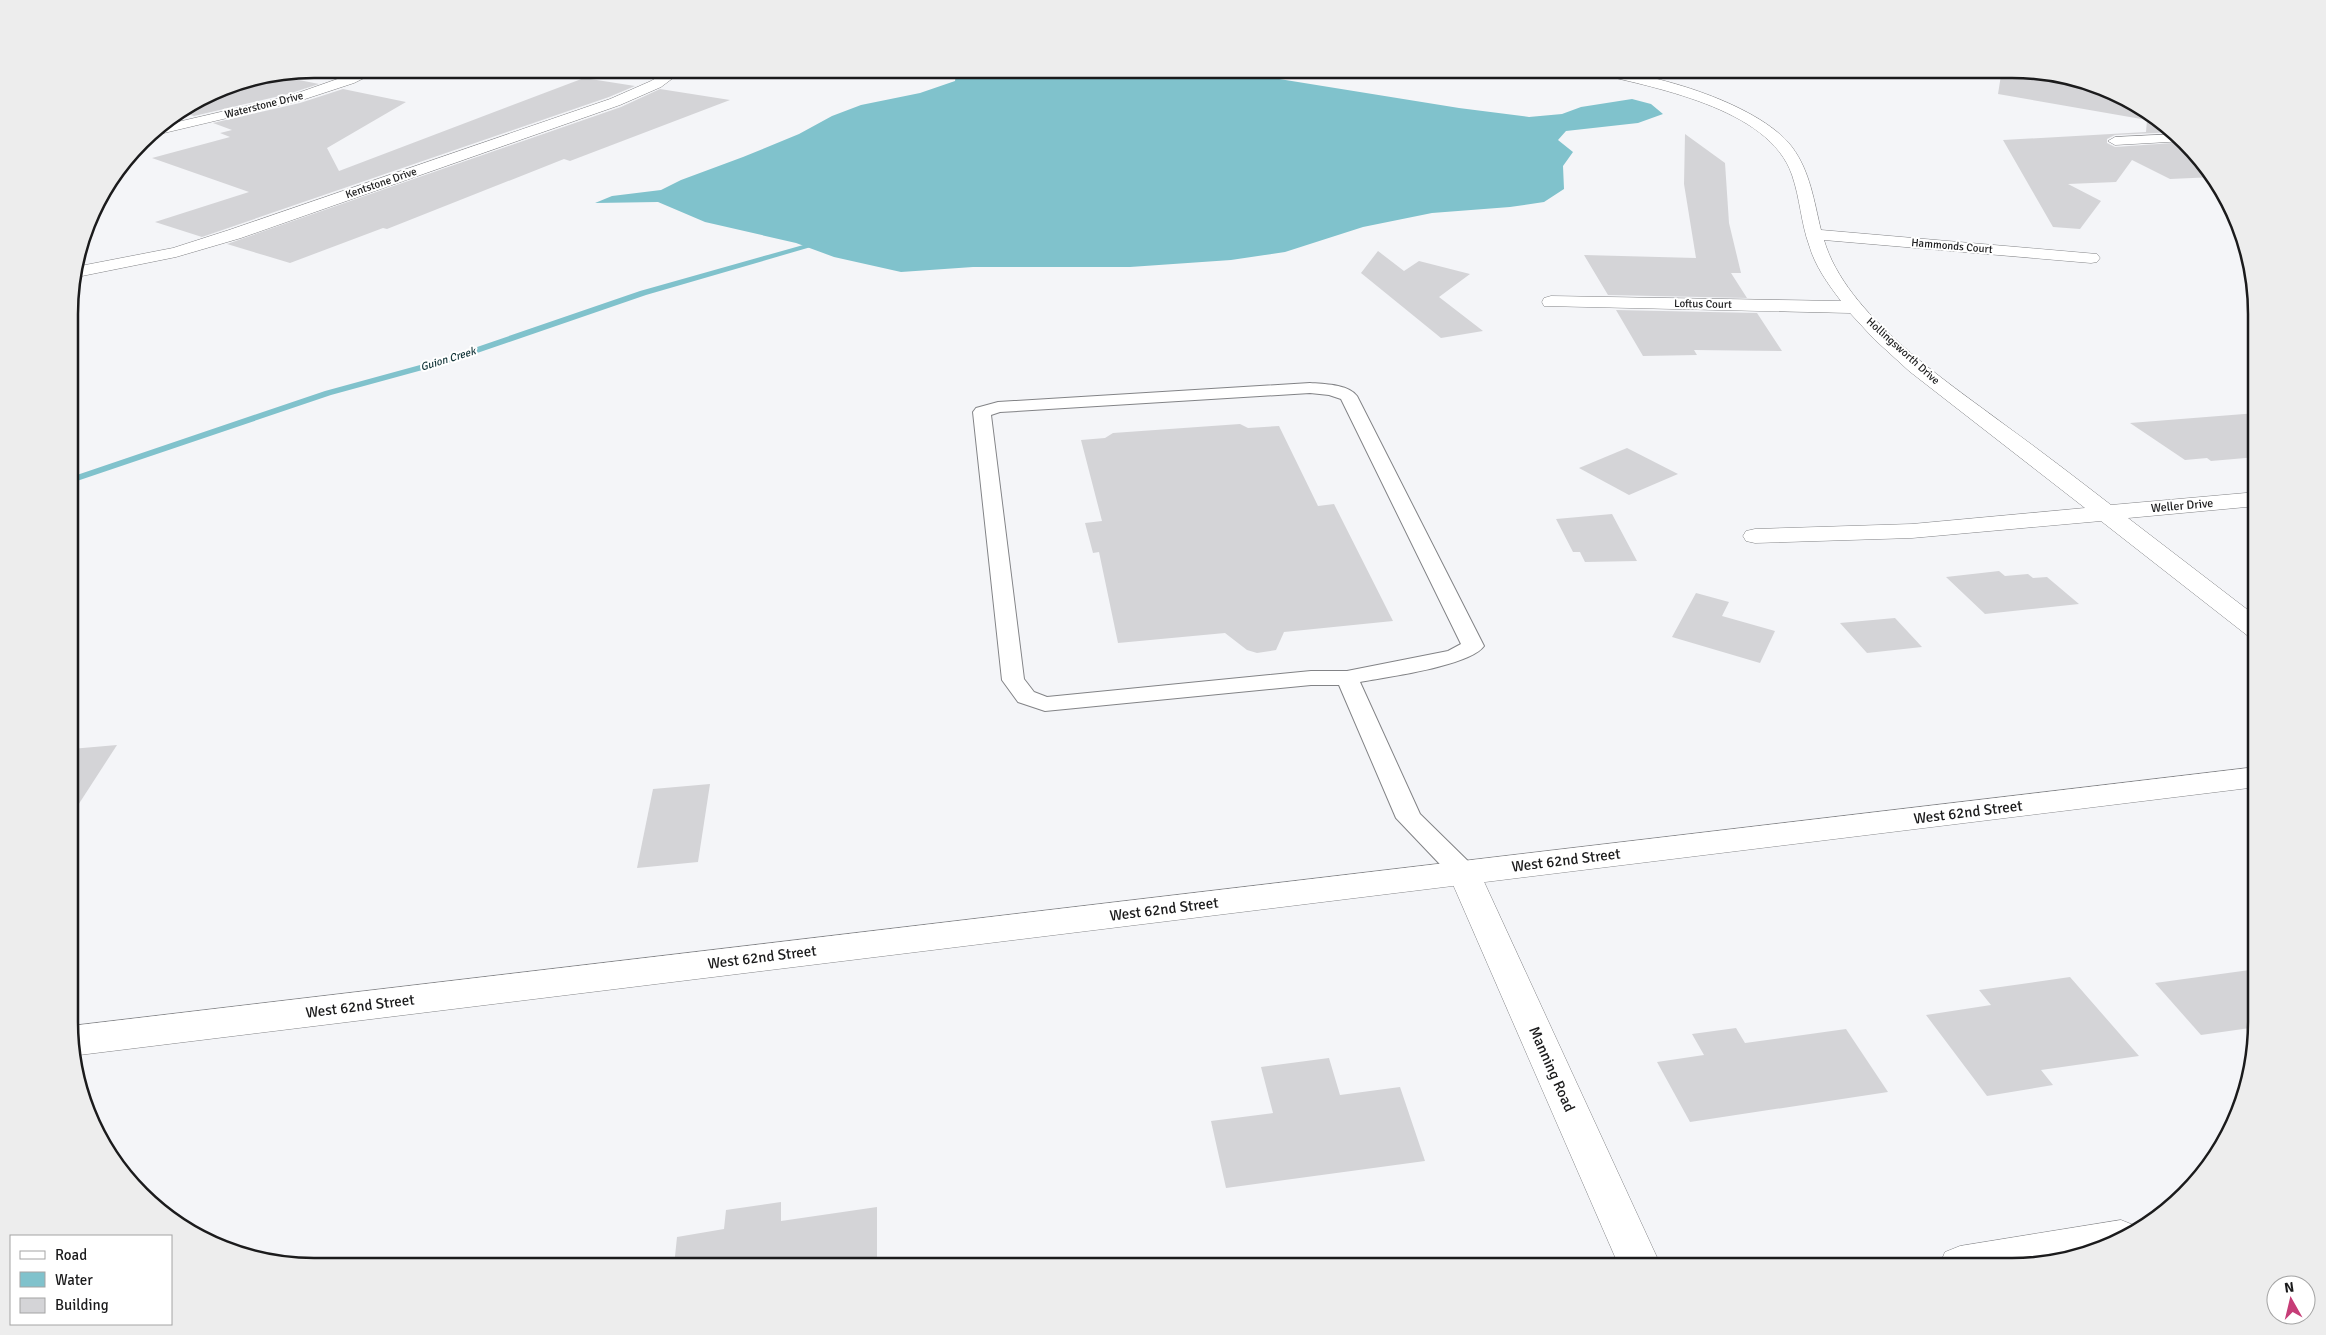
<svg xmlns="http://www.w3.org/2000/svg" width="2326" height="1335" viewBox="0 0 2326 1335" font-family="Signika,sans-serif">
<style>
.water{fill:#80c2cc}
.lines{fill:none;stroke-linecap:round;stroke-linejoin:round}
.stream{fill:#80c2cc;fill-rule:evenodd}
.building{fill:#d4d4d7}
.service-casing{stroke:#828386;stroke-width:2}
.minor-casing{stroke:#828386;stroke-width:1}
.tertiary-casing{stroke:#828386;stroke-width:1}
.service{fill:#fff;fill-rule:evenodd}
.minor{fill:#fff;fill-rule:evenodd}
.tertiary{fill:#fff;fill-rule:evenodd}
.labels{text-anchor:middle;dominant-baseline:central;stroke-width:4;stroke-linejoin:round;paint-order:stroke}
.far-street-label{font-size:11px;fill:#1b1b1c;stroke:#fff}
.far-water-label{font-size:11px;font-style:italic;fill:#133539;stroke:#fff}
.street-label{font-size:12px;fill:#1b1b1c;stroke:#fff}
.near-street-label{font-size:15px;fill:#1b1b1c;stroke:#fff}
.rim{fill:none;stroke:#1b1b1c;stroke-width:2.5}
</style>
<rect width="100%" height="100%" fill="#f4f5f8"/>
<polygon class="water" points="960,69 1218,69 1459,108 1529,117 1562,114 1581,107 1632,99 1651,104 1663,114 1638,123 1566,131 1558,140 1573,152 1563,166 1564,189 1544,202 1510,207 1432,213 1363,227 1285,252 1231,260 1130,267 973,267 901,272 834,257 796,243 705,222 658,202 595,203 612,196 661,190 681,180 743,157 799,134 832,116 861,105 920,93 955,81 956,74"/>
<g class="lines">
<polygon class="stream" points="821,240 828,242 646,295 448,363 331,395 71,483 71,477 325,391 442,359 640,291"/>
</g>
<g class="building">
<polygon points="2002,69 2076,77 2135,101 2175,132 2115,135 2107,139 2107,143 2115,147 2187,142 2215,177 2170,179 2132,160 2116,182 2068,184 2101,201 2080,229 2053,227 2003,140 2146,132 2147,120 1998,94"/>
<polygon points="584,78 635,86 609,97 202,237 155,222 249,192 152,158 230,137 220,133 232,130 213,123 300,103 343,89 406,102 327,148 339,171"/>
<polygon points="270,79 285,81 294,79 319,84 288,94 194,116 181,112 200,100"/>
<polygon points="660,89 730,100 570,161 564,159 387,229 383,228 290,263 227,244 621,107"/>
<polygon points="1685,134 1725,163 1729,223 1741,273 1731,273 1747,298 1608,295 1584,255 1696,258 1684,184"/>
<polygon points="1378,251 1404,271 1419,261 1470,274 1439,297 1483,331 1441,338 1361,273"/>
<polygon points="1616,310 1757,313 1782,351 1694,350 1697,355 1643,356"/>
<polygon points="2257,413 2257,457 2211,461 2207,458 2185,460 2130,423"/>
<polygon points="1240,424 1248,428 1279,426 1318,506 1334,504 1393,621 1284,632 1276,650 1257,653 1247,650 1225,633 1118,643 1099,552 1093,553 1085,523 1102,521 1081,440 1105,438 1113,433"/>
<polygon points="1627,448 1678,474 1629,495 1579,468"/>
<polygon points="1612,514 1637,561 1585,562 1580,552 1573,552 1556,519"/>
<polygon points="1999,571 2005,576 2028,574 2033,578 2047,577 2079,604 1985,614 1946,577"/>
<polygon points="1696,593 1729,602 1722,616 1775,631 1760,663 1672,637"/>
<polygon points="1895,618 1922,647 1867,653 1840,623"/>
<polygon points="117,745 71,816 71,749"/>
<polygon points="710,784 698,862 637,868 653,789"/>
<polygon points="2257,969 2257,1027 2201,1035 2155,983"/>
<polygon points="2070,977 2139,1056 2041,1070 2053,1085 1987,1096 1926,1015 1991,1005 1979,990"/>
<polygon points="1736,1028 1745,1043 1846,1029 1888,1092 1690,1122 1657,1062 1704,1055 1692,1034"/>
<polygon points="1329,1058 1340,1095 1400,1087 1425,1161 1226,1188 1211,1121 1273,1113 1261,1067"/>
<polygon points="781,1202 781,1221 877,1207 877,1266 674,1266 677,1237 724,1229 726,1210"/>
</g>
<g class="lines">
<g class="service-casing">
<path id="service" d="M1310,383C1323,384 1348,384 1357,396L1484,646C1470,666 1387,677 1360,682L1420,814L1473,866L1477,873L1473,880L1464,882L1455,880L1396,818L1339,685H1311L1045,711L1018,702L1002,680L973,412L976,408L998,402ZM1310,393L1329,395L1341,399L1461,644L1448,651L1347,671H1311L1047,697L1034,692L1024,679L991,415L1000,412Z"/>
</g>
<g class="minor-casing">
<g id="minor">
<polygon points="366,69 382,69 354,83 299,101 147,137 156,127 289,96"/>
<polygon points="671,69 685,69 661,87 620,105 241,238 176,257 72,278 75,267 173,248 229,230 610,99 651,81"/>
<path d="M1589,69C1643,69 1758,102 1792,147C1810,171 1814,201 1821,230L2097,254L2100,258L2097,262L2091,263L1824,240C1846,315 1945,380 2005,425C2041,451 2076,478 2111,505L2257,492V506L2128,518L2257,617V638L2248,636L2101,521L1912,538L1755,543L1746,541L1743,536L1746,531L1755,529L1912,524L2085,508L1909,371L1874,339L1850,313L1544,306L1542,302L1544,298L1551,296L1841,301C1828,284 1815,266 1809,245C1801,223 1800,198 1792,175C1769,107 1651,87 1590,72Z"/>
<polygon points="2177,134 2186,141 2115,145 2108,141 2115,137"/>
<polygon points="1464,861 1476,865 1480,873 1661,1266 1619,1266 1448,873 1452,865"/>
<polygon points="2121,1220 2136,1226 2138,1230 2091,1253 2028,1266 1939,1266 1945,1252 1960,1246"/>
</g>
</g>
<g class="tertiary-casing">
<polygon id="tertiary" points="2257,767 2257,787 71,1056 71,1026"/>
</g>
<use href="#service" class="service"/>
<use href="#minor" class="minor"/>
<use href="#tertiary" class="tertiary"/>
</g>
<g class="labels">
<g class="far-street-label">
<text transform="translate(264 105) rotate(-14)">Waterstone Drive</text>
<text transform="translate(381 183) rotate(-19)">Kentstone Drive</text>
<text transform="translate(1952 246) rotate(5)">Hammonds Court</text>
<text transform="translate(1703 304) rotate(1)">Loftus Court</text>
<text transform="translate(1903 351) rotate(42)">Hollingsworth Drive</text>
</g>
<g class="far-water-label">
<text transform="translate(448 359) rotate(-17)">Guion Creek</text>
</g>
<g class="street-label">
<text transform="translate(2182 506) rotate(-5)">Weller Drive</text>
</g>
<g class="near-street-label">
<text transform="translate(1968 812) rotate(-7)">West 62nd Street</text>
<text transform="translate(1566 860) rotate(-7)">West 62nd Street</text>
<text transform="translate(1164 909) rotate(-7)">West 62nd Street</text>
<text transform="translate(762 957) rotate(-7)">West 62nd Street</text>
<text transform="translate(360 1006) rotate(-7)">West 62nd Street</text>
<text transform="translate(1552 1069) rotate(66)">Manning Road</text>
</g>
</g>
<path d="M0 0H2326V1335H0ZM314 78H2012A236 236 0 0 1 2248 314V1022A236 236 0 0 1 2012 1258H314A236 236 0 0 1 78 1022V314A236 236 0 0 1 314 78Z" fill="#ededed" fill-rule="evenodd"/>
<path class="rim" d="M314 78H2012A236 236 0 0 1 2248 314V1022A236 236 0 0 1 2012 1258H314A236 236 0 0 1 78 1022V314A236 236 0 0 1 314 78Z"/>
<rect x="10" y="1235" width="162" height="90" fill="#ffffff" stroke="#a4a4a4"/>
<rect x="20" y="1251" width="25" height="8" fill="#ffffff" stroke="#a4a4a4"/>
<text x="55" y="1260" font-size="15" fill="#1b1b1c">Road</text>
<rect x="20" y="1272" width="25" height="15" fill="#80c2cc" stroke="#a4a4a4"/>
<text x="55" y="1285" font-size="15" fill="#1b1b1c">Water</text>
<rect x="20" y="1298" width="25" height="15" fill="#d4d4d7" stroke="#a4a4a4"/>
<text x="55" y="1310" font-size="15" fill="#1b1b1c">Building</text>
<g transform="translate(2291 1300) rotate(352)"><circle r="24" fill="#ffffff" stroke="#a4a4a4"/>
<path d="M0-4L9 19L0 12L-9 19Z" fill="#c63d77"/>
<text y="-8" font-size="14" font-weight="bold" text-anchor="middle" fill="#1b1b1c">N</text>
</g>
</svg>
